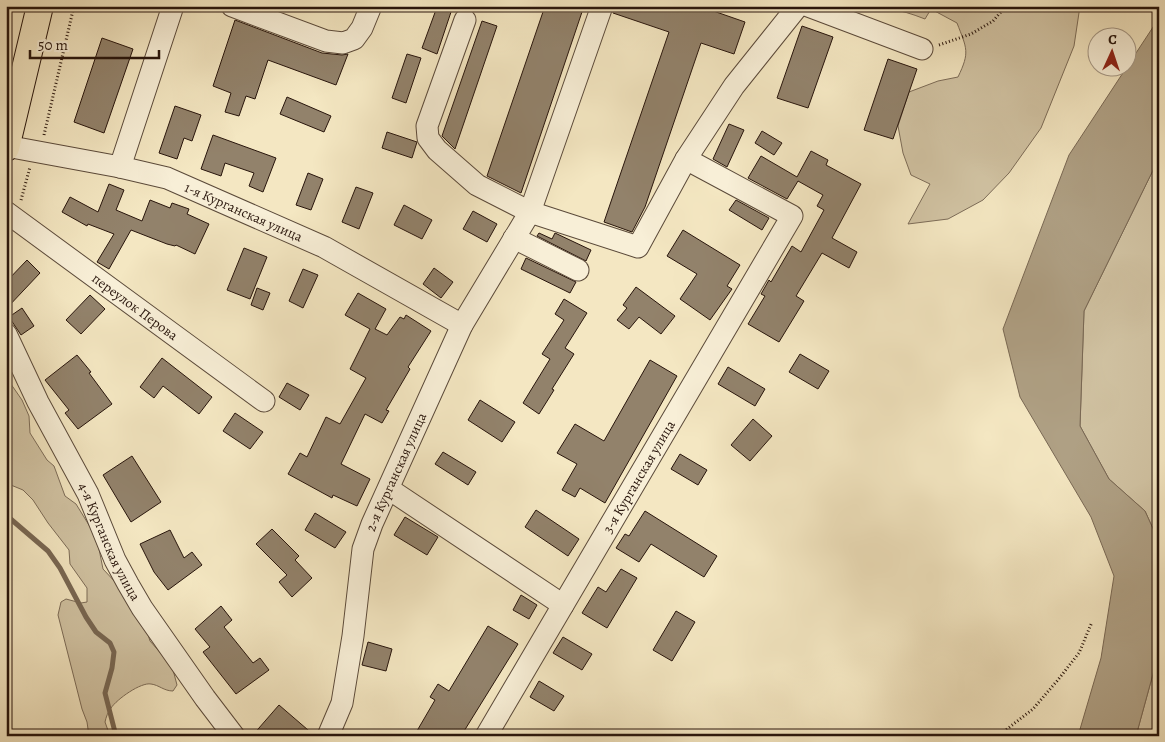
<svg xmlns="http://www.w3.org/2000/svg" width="1165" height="742" viewBox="0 0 1165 742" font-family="Alegreya,serif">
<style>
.green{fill:#d1c3a3;stroke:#7c6c58}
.water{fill:#afa084;stroke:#796854}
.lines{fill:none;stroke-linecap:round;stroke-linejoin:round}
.stream{stroke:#796854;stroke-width:5}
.building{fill:#92826b;stroke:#28150c}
.minor-casing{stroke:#5b4a3a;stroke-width:23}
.major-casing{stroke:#28150c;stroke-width:28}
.path{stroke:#28150c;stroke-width:3;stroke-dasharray:1 2.5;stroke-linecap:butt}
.minor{stroke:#f8efd7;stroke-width:21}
.major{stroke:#f4e7c2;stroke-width:26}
.labels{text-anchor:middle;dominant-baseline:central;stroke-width:5;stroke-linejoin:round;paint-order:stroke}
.street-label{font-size:14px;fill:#28150c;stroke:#f8efd7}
</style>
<rect width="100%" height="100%" fill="#f4e7c2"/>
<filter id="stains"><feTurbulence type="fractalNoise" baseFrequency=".004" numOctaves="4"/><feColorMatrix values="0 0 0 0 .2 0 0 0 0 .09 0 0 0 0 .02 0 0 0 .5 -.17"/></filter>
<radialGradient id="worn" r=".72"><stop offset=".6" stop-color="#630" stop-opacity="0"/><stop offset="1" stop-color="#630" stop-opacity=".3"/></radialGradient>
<g class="green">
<path d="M852,6H1080L1074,46L1041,128L1009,173L983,200L948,219L908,224L930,184L911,175L903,153L898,126L909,92L938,81L958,77C970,52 967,49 957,23L931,9L925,19C897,8 883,7 852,6Z"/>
<polygon points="1159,158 1159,542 1145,511 1109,479 1080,426 1084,311"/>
<path d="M6,377L22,400L29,416L30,433L47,460L54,466L65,496L76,504L92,530L99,549L103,569L132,600L145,625L150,641L172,666L177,685L173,691C164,691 159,685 151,684C141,682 117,699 111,708C108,712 106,717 105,722L110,736H89L87,722L82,709L58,615L61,602L66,599L81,603L87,602V588L70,564L69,550L48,523L33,500L23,490L6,483Z"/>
<polygon points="1159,652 1159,736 1136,736"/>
</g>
<polygon class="water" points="1159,18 1159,158 1084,311 1080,426 1109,479 1145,511 1159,542 1159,652 1136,736 1078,736 1101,658 1114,576 1091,517 1020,397 1003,329 1069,155"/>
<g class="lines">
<polyline class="stream" points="6,515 48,551 60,568 86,617 96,632 110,643 114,652 112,668 105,693 116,736"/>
</g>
<g class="building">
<polygon points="545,6 584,6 521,193 487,176"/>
<polygon points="614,6 699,6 745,22 734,54 701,43 645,207 632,232 604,222 669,32 613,13"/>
<polygon points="437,7 451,12 437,54 422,48"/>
<polygon points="235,20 322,53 342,55 348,54 336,85 268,60 255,99 246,96 239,116 225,112 231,93 213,86"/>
<polygon points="482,21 497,26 455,149 442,136"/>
<polygon points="802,26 833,37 808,108 777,98"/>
<polygon points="102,38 133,49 104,133 74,122"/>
<polygon points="407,54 421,58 406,103 392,98"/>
<polygon points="888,59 917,69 893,139 864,130"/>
<polygon points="287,97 331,116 324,132 280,114"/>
<polygon points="175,106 201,115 192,141 184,138 177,159 159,153"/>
<polygon points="729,124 744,130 727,167 713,159"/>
<polygon points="762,131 782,143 774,155 755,143"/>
<polygon points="387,132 417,142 412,158 382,148"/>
<polygon points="213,135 276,158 263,192 249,186 254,173 225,163 221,176 201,169"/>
<polygon points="811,151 828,160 826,165 861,184 832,238 857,252 849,268 822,253 796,296 804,301 779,342 748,324 765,296 761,294 769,280 771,282 792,246 801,252 824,210 817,206 823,195 798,181 787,199 748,178 761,156 797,177"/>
<polygon points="308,173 323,179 311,210 296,205"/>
<polygon points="109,184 124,190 116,210 142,221 150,200 170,208 172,203 189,209 187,214 209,224 195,254 176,245 175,246 167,244 131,230 109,269 97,262 114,234 88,224 87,226 62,212 70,197 98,212"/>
<polygon points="356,187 373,193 359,229 342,222"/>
<polygon points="736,200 769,218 762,230 729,210"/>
<polygon points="404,205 432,220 422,239 394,225"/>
<polygon points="473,211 497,224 487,242 463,229"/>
<polygon points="683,230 740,265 727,286 732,289 710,320 680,299 697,274 667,256"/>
<polygon points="539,233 552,239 555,233 591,250 586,261 537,236"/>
<polygon points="244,248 267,257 250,299 227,290"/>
<polygon points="526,258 576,282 570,293 521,269"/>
<polygon points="27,260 40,273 6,309 6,282"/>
<polygon points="434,268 453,282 441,298 423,284"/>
<polygon points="303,269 318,275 303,308 289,301"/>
<polygon points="636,287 675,316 661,334 639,317 629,329 617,320 627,308 623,305"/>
<polygon points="257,288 270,293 263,310 251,305"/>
<polygon points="358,293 386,309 375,329 387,335 400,317 404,319 406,315 431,331 408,367 410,369 386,410 389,411 382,423 365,414 341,464 370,479 357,506 333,495 332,498 288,474 300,453 307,457 326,417 340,424 366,378 350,369 370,329 345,315"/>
<polygon points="90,295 105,309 81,334 66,320"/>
<polygon points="564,299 587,313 565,348 574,354 552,389 554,390 539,414 523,403 550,359 542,354 564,320 555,314"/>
<polygon points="22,308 34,326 21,335 9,317"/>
<polygon points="800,354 829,371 818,389 789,372"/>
<polygon points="77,355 91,372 89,373 112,404 78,429 65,413 69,410 45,380"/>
<polygon points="162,358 212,397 199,414 163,386 154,398 140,387"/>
<polygon points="650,360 677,376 605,503 580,488 575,497 562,490 577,464 557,453 575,424 604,441"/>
<polygon points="728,367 765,389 755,406 718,384"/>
<polygon points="287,383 309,395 300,410 279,397"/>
<polygon points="480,400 515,422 502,442 468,420"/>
<polygon points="235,413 263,432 250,449 223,431"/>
<polygon points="753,419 772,436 750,461 731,445"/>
<polygon points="443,452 476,472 468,485 435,464"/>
<polygon points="680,454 707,470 698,485 671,469"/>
<polygon points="132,456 161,502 131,522 103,475"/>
<polygon points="536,510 579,539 568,556 525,527"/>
<polygon points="645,511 717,556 704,577 651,544 639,562 616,548 625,534 629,536"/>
<polygon points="315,513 346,532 335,548 305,530"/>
<polygon points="405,517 438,537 427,555 394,535"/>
<polygon points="272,529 299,556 295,560 312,578 292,597 279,582 287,575 256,544"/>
<polygon points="170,530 184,558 192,552 202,565 168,590 154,572 140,544"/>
<polygon points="621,569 637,578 607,628 582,613 598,587 606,592"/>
<polygon points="521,595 537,605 529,619 513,610"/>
<polygon points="221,606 232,620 224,627 253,663 260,658 269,670 236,694 203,652 210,647 195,629"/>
<polygon points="676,611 695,622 672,661 653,650"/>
<polygon points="488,626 518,644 461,736 414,736 435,700 430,697 438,684 449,691"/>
<polygon points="563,637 592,654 582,670 553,653"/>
<polygon points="368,642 392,649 386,671 362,665"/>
<polygon points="539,681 564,696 554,711 530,697"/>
<polygon points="279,705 315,736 252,736"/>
</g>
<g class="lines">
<g class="minor-casing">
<g id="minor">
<polyline points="232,6 326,41 343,43 354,39 362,28 371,6"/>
<polyline points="808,6 922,49"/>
<polyline points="465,20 427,126 428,138 437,150 477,185 530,212 638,247 686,159 734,86 798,6"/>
<path id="s1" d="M6,146L120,167L167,178L324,247L462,325"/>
<polyline points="120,167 173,6"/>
<path id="s2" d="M6,212L264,401"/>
<polyline points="514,238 578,270"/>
<path id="s3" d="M6,334L38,402L88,494L115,560L128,584L142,608L205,698L234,736"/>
<polyline points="389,489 563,605"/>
<path id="s4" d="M328,736L342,703L353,636L363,549L372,524L462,325L530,212L602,6"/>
<path id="s5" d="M486,736L792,216L686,159"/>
</g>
</g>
<g class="major-casing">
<polyline id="major" points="6,148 40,6"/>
</g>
<g class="path">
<polyline points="939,45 971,34 993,21 1006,6"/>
<polyline points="44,135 74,6"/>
<polyline points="21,200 30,167"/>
<polyline points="998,736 1033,709 1057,681 1079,653 1092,622"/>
</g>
<use href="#minor" class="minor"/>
<use href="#major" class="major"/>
</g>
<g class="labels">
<g class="street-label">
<text stroke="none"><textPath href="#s1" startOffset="248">1-я Курганская улица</textPath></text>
<text stroke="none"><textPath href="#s2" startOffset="160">переулок Перова</textPath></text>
<text stroke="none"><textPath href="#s4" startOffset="275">2-я Курганская улица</textPath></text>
<text stroke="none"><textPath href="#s5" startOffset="301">3-я Курганская улица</textPath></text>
<text stroke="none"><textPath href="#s3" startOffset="232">4-я Курганская улица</textPath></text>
</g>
</g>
<rect width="1165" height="742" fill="none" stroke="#f4e7c2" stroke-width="25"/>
<rect x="8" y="8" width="1150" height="727" fill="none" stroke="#28150c" stroke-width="2.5"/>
<rect x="12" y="12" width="1140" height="717" fill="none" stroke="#28150c"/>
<g transform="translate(1112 52) rotate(3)"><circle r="24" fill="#f8efd7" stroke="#a59886"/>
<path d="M0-4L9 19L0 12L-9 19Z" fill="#8f2418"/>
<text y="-8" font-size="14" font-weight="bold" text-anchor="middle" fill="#28150c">С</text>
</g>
<path d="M30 50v8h129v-8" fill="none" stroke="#28150c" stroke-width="2.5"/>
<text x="38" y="50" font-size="15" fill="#28150c" stroke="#f8efd7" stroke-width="4" paint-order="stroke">50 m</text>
<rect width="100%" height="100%" filter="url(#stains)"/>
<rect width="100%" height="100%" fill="url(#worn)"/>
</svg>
